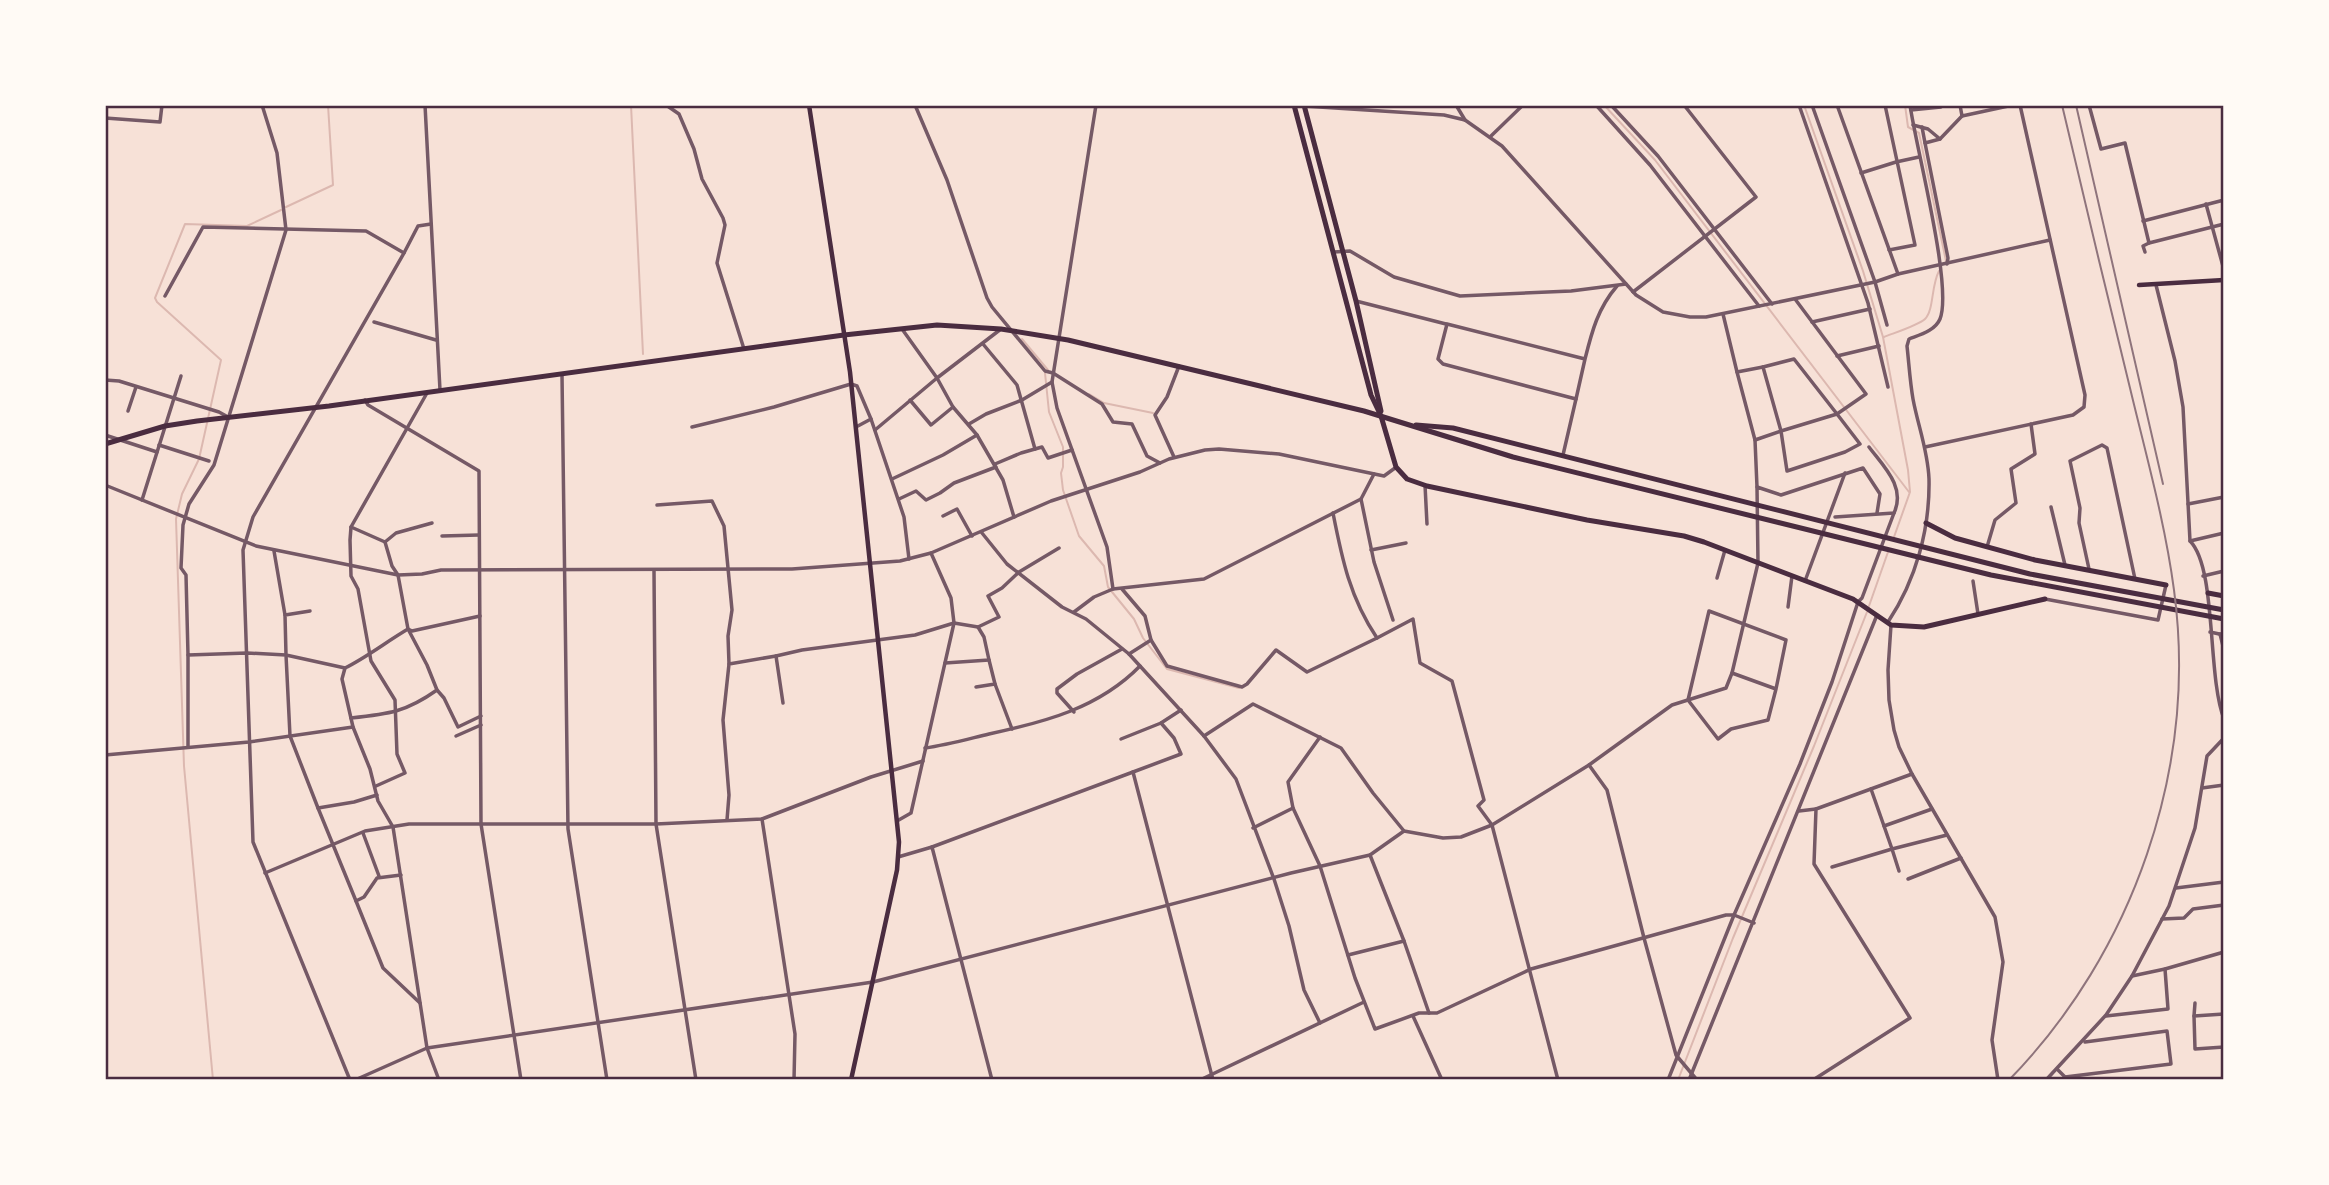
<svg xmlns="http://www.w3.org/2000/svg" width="2329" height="1185" viewBox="0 0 2329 1185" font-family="'DM Sans',sans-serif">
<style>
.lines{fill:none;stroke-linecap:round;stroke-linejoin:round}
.stream{stroke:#dcb8b0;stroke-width:2}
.minor{stroke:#755966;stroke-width:3.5}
.tertiary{stroke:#755966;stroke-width:3.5}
.secondary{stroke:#4a2c40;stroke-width:4.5}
.primary{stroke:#4a2c40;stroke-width:5}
.trunk{stroke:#4a2c40;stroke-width:5}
.rail{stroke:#8f747c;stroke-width:2}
.neatline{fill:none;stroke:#4a2c40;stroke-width:2.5}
</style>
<rect width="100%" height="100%" fill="#f7e1d7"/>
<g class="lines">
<g class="stream">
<polyline points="631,105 643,354"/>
<polyline points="1604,105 1655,160 1909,492"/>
<polyline points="1804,105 1863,271 1883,337 1908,470 1910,492 1894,537"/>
<polyline points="1905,105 1908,127 1919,133 1946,261"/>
<polyline points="286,207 333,185 328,105"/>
<path d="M1884,337C1894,333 1919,325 1925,319C1934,310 1931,286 1939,271"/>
<polyline points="1022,339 1048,370"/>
<polyline points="1045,373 1049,412 1063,447 1063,467 1061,473 1063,490 1079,536 1104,566 1108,587 1134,619 1143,638 1167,669 1239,688"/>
<polyline points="1089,394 1104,403 1153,413"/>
<polyline points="1869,606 1888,552"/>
<polyline points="213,1080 184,766 176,519 182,494 199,459 221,360 157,302 155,298 185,224 247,226 281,210"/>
<polyline points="1678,1080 1733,938 1814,746 1867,612"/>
</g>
<g class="minor">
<polyline points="262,105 277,153 286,230 214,465 189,504 183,525 181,568 186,575 188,655 247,653 286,655 290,736 318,808"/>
<polyline points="666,105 679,114 694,149 702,179 723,218 725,225 717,263 744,349"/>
<polyline points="915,105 947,180 987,298 992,307 1045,371 1053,373 1102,404 1113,422 1132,424 1147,456 1160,463"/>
<polyline points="1096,105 1052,382 1057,408 1107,547 1113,589"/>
<polyline points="1456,105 1465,120"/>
<polyline points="1596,105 1650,165 1759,306"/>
<polyline points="1611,105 1658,156 1772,304"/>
<polyline points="1799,105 1868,303 1888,387"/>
<polyline points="1812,105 1875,282 1887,325"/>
<polyline points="1837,105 1898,274"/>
<polyline points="1885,105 1915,245 1889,250"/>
<polyline points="1960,105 1962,116 2013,105"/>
<polyline points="2089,105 2101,149 2125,143 2149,243 2224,224"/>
<polyline points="1911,110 1941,107"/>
<polyline points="105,118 160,122 162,105"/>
<polyline points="1913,125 1928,129 1940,139 1962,116"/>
<polyline points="1922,127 1925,143 1940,139"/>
<polyline points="1491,136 1523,105"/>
<polyline points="1925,143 1948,258 1947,264"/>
<polyline points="1861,173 1896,162 1919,157"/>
<polyline points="2206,204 2224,270"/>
<polyline points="1334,252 1350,251 1394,277 1460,296 1571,291 1626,284"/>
<polyline points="2145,252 2143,246 2149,243"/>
<polyline points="404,253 418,226 431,224"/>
<path d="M2156,285L2175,361L2183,407L2190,541C2217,568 2207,676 2224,719"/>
<polyline points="1633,292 1756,197 1684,105"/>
<polyline points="165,296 203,227 366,231 404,253 253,517 243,550 253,842 350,1080"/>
<polyline points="1356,301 1446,324"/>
<polyline points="1723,314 1737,372 1763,367"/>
<polyline points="374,322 436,340"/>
<polyline points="1812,322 1870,309"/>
<polyline points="902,329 937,378 953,407 977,435 1003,480 1014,517"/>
<polyline points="983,344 1017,385 1035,449"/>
<polyline points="1837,356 1879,346"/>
<path d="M1585,359L1576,399L1443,364L1438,359L1447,324L1585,359C1592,331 1598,308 1617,286"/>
<polyline points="1737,372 1755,440 1757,487"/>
<polyline points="562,375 568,829 607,1080"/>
<polyline points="105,380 119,381 219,412 228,417"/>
<polyline points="365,400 368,405 479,471 481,824 521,1080"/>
<polyline points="910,400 931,425 953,407"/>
<polyline points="128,411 136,387"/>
<polyline points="969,424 986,414 1022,400 1052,382"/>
<polyline points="692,427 774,407 851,384 857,386 871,419"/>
<polyline points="856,427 871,419 904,517 909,559"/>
<polyline points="875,430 937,378 1001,329"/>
<polyline points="105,435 157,452"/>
<polyline points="1755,440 1781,431 1787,471 1845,452 1860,444 1837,414 1781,431 1763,367 1794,359 1837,414 1866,394 1795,299"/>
<polyline points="159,445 209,461"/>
<polyline points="1925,447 2073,415 2084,407 2085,395 2020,105"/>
<polyline points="1563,455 1576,399"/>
<polyline points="1174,457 1155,415 1167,397 1179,366"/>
<polyline points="995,464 1021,453 1042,447 1048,458 1072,450"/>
<polyline points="892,479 943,455 977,435"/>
<polyline points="1425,485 1427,524"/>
<polyline points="899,499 916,491 926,500 940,493 954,483 996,467"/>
<polyline points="1361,499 1374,562 1393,620"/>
<polyline points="142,500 181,376"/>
<polyline points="2188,504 2224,497"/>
<polyline points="657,505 712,501 724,526 732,610 728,636 729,664"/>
<polyline points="2051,507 2065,565"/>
<polyline points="943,516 957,509 972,536"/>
<path d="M1835,517L1894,513C1906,487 1884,467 1869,447"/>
<polyline points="351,527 385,542 396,533 432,523"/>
<polyline points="982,533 1007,564 1062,607 1086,619 1129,654 1204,736 1236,779 1274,879 1289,926 1304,990 1320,1023"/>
<polyline points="442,536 479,535"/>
<polyline points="2190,541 2224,533"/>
<polyline points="385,542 392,566 398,575 408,629 427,665 437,690 444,698 458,727 481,716"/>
<polyline points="1987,547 1995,520 2016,503 2011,469 2035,454 2031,424"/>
<polyline points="1371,550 1406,543"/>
<polyline points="274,551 285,615"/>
<polyline points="2089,569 2079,523 2080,508 2070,461 2102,445 2107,448 2135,579"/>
<polyline points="654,571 656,824 696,1080"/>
<polyline points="2203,576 2224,571"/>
<polyline points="1717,578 1725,550"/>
<polyline points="1805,581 1845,473"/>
<polyline points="1973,581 1978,614"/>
<polyline points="1122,589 1145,616 1151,640"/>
<polyline points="1788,607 1792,576"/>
<polyline points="310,611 285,615 286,655 345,668"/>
<polyline points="1074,612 1094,597 1113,589 1204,579 1361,499 1374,474"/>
<path d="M1888,622C1916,580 1930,529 1929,479C1928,451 1918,426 1913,399C1910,382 1909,364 1907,346L1909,339C1919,335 1935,331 1940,319C1953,286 1916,148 1910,105"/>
<polyline points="2210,632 2224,635"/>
<polyline points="2220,634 2224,650"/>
<polyline points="1377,638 1413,619 1420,663 1452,681 1484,800 1478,806 1492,825 1558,1080"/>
<path d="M1129,654L1151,640L1167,666L1242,687L1247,684L1276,650L1307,672L1377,638C1350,598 1342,559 1333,513"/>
<polyline points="945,663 989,660 984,637 978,627"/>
<polyline points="1732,673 1776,689 1768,720 1731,729 1718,739 1688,700 1709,611 1786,640 1776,689"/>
<polyline points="995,684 1012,729"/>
<polyline points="976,687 995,684 989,660"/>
<polyline points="783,703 776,656 802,650 915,635 954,623 978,627 999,617 988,596 1002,588 1019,572 1059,548"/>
<polyline points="1074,712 1057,693 1057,689 1077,674 1122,649"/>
<path d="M351,718C389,714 406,712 437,690"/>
<polyline points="456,736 481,725"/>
<polyline points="1204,736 1253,704 1341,748 1373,793 1404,831 1443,838 1461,837 1492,825 1589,765 1672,705 1726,688 1732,673 1758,563 1757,487 1781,495 1863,468 1880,494 1877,513"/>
<polyline points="1121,739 1161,723"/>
<polyline points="188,747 188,655"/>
<path d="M925,748C947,745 968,739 989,734C1045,722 1099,708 1140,666"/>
<polyline points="105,755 249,742 353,727"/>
<polyline points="1589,765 1607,790 1644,938 1676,1055 1697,1080"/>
<polyline points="1133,772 1181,754 1174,738 1161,723 1181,710"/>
<polyline points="376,786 405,773 397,754 395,700 371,661 358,589 351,576 350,540 351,527 427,393"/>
<polyline points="2202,788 2224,785"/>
<polyline points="1871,789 1884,826"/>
<polyline points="1293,808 1288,782 1320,737"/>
<polyline points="1799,811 1816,809"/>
<polyline points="762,819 795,1034 794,1080"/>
<polyline points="727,820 729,795 723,720 729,664 776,656"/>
<polyline points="897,821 911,813 954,623 951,598 931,553"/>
<polyline points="1253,828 1293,808 1320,866 1355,978 1375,1029 1419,1013 1437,1013 1531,969 1726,915 1734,915 1754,923"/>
<polyline points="363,833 379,876"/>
<polyline points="932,847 1133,772 1213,1080"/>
<polyline points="898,857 932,847 992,1080"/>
<polyline points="1832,867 1892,849 1884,826 1932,809"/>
<polyline points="1899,871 1892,849 1947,835"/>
<polyline points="265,873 365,831 409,824 656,824 762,819 871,777 923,761"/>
<polyline points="401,875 377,878 364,897 356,901 383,968 420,1003"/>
<polyline points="1908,879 1961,858"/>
<polyline points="2176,888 2224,882"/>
<polyline points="356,901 318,808 354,802 377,795"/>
<polyline points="2162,919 2184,918 2193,909 2224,905"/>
<polyline points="1404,941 1429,1013"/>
<polyline points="1348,955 1404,941 1370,855"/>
<polyline points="2132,976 2165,969 2224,952"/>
<polyline points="2224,1014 2194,1016 2195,1049 2224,1047"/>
<polyline points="1413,1016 1442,1080"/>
<polyline points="2106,1016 2168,1009 2165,969"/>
<polyline points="2194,1016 2195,1003"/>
<polyline points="2057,1069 2065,1077 2171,1064 2167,1031 2085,1042"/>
<polyline points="355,1080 427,1048 873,982 1291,873 1370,855 1404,831"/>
<path d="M439,1080L427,1048L393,827L378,801L370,769L353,727L342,679L345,668C367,657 386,642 408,629L412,631L480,616"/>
<polyline points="1200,1080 1364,1002"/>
<polyline points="1668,1080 1734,915 1800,764 1832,682 1858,602 1862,598 1894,513"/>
<polyline points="1689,1080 1877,615"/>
<polyline points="1813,1080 1910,1018 1814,864 1816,809 1912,774"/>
<polyline points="2046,1080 2106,1015 2132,976 2169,906 2195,828 2207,756 2224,738"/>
</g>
<g class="tertiary">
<polyline points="425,105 440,390"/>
<polyline points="1288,105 1444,115 1465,120 1502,146 1636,295 1663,312 1690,317 1706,317 1875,282 1898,274 2050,240"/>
<polyline points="2143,221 2224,200"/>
<polyline points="105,485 256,546 398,575 422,574 441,570 792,569 900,561 931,553 1051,501 1140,472 1169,459 1205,450 1219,449 1279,454 1384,476 1395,468"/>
<polyline points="2045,599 2158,620 2166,585"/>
<polyline points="1891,625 1888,670 1889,700 1894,730 1899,747 1912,774 1995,917 2003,962 1992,1040 1998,1080"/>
</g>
<g class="secondary">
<polyline points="809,105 850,372 899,842 897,870 851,1080"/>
<polyline points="2139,285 2224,280"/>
</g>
<g class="primary">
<polyline points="1294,105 1371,395 1381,416"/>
<polyline points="1304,105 1356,301 1381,411"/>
</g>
<g class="trunk">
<polyline points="1381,416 1396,467 1407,479 1427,486 1587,520 1684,536 1704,542 1853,599 1891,625 1924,627 2045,599"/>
<polyline points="1416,425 1453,428 2030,574 2224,610"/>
<polyline points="105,444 165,426 197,421 329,406 844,335 937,325 1001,329 1068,340 1364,411 1513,457 1991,575 2224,619"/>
<polyline points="1926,523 1955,538 2035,560 2166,585"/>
<polyline points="2208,593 2224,596"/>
</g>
<g class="rail">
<polyline points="2076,105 2163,484"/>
<path d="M2009,1080C2133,953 2198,768 2174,590C2165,522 2146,455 2130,388C2107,294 2084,199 2062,105"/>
</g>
</g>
<rect width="2329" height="1185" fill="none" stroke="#fffaf5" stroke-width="214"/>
<rect x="107" y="107" width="2115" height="971" class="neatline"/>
</svg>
